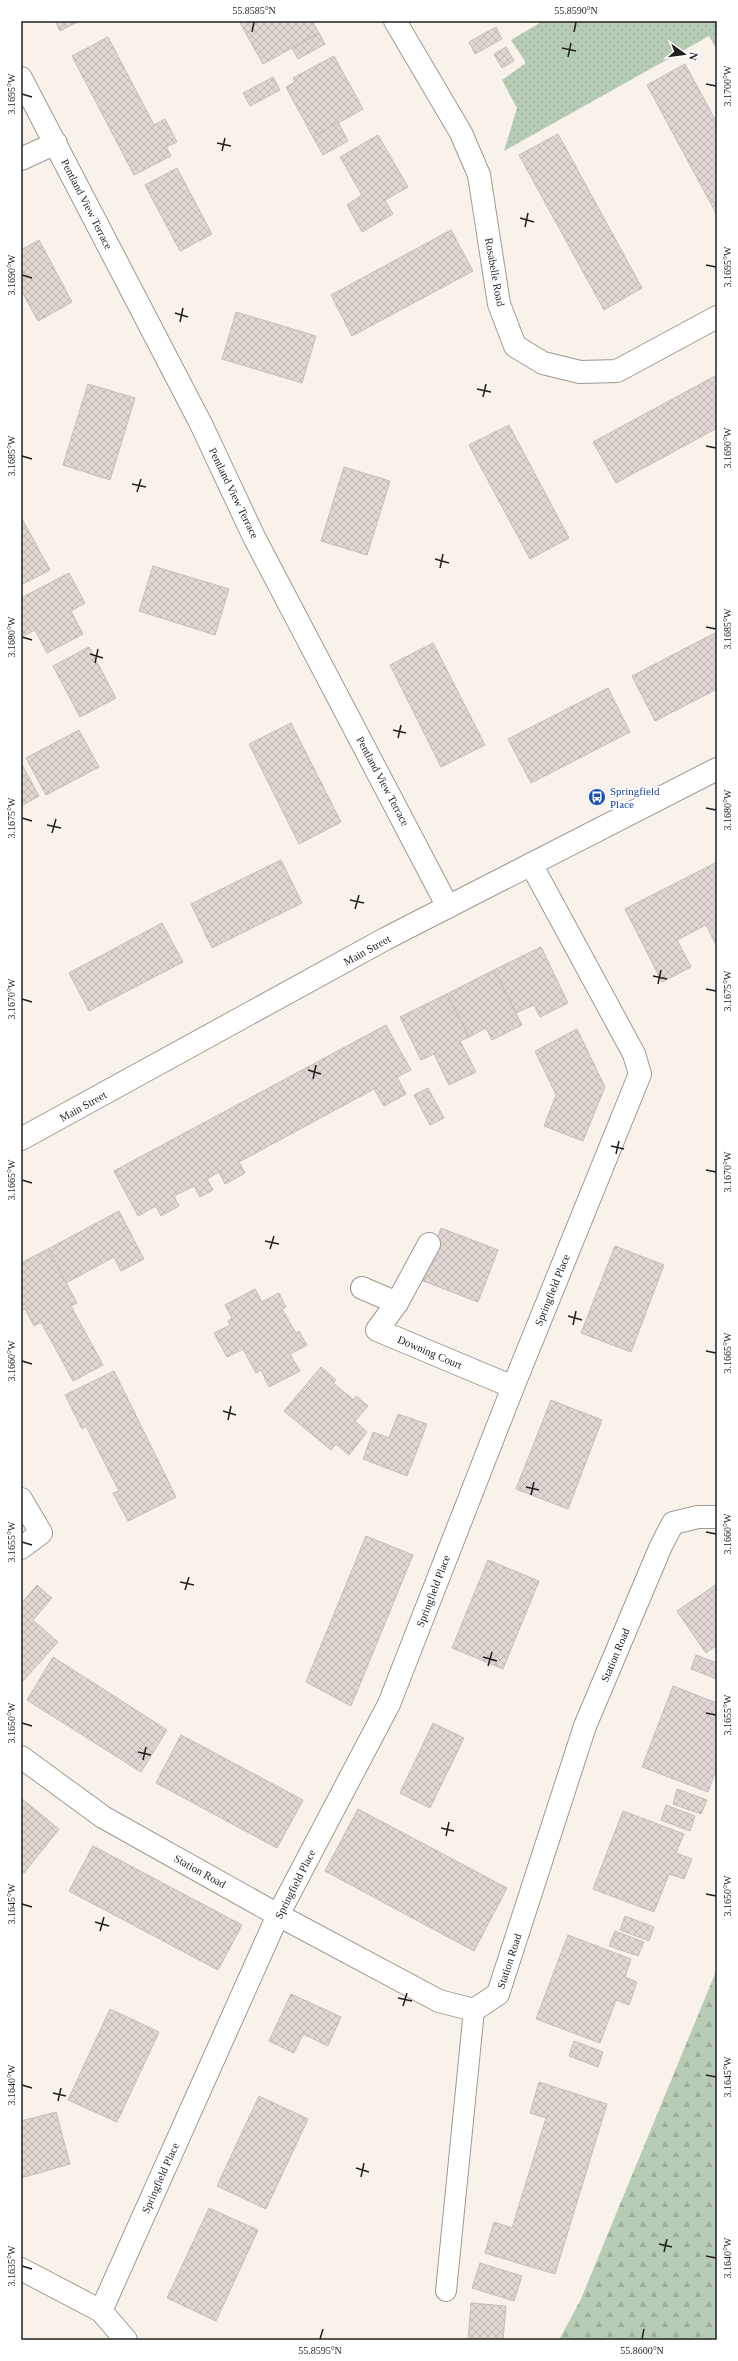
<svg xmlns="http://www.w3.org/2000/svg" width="738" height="2361" viewBox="0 0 738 2361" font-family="Georgia,serif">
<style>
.grass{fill:url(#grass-dots)}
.forest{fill:url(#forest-firs)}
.building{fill:url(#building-cross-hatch);stroke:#c6bcb8}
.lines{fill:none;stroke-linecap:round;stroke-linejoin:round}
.lane-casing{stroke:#a09992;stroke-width:22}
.street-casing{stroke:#a09992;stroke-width:24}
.secondary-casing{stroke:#a09992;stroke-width:24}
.lane{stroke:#fff;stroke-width:20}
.street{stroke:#fff;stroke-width:22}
.secondary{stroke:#fff;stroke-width:22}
.ticks{fill:none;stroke:#221f1d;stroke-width:1.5}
.labels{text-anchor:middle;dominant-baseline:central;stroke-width:3.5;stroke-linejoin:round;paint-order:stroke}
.street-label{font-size:11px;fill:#221f1d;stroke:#fff}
.transit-label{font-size:11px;fill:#164399;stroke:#fff;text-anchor:start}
.neatline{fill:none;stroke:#221f1d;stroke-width:1.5}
.ticks-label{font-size:10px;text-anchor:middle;fill:#221f1d}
</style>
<defs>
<pattern id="grass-dots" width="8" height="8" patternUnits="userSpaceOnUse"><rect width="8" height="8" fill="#b7ccb4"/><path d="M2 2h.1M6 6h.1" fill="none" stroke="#9daf9a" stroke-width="1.8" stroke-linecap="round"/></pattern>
<pattern id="forest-firs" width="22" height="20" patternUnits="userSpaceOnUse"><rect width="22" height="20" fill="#b7ccb4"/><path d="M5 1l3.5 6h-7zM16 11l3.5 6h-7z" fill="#9daf9a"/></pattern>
<pattern id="building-cross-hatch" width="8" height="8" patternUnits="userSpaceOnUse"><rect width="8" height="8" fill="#e0d6d2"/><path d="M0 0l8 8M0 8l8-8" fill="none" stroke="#c0b7b4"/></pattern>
</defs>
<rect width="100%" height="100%" fill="#f9f2eb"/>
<polygon class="grass" points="543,21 717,21 717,50 709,36 504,151 517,108 502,80 526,63 511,40"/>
<polygon class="forest" points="717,1969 717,2340 559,2340 581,2299"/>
<g class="building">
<polygon points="55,21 79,21 60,31"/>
<polygon points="239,21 312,21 319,33 263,64"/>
<polygon points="496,27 502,39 475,54 469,42"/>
<polygon points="319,33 325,44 298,59 292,48"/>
<polygon points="108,37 154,125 165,119 177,142 166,147 171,156 134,175 72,56"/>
<polygon points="506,47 514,61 502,68 494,54"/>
<polygon points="334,56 363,109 313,137 286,87 295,82 293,78"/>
<polygon points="685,64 717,123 717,215 647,85"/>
<polygon points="273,77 280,90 250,106 243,93"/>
<polygon points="338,122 348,141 323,155 313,137"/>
<polygon points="558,134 642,288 604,310 519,155"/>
<polygon points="378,135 408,187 385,200 393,214 362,232 347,205 362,195 340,157"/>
<polygon points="177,168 212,234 180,251 145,185"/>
<polygon points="451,230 473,271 352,336 331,295"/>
<polygon points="39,240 72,302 38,321 21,290 21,250"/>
<polygon points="236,312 316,336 302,383 222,359"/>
<polygon points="717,375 717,428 616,483 593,442"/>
<polygon points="88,384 135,398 110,480 63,465"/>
<polygon points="509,425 569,538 530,559 469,445"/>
<polygon points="344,467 390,481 367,555 321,541"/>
<polygon points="21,517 50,570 21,585"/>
<polygon points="153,566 229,589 215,635 139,611"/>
<polygon points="69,573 85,603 71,611 83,634 47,653 35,630 23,636 21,633 21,598"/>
<polygon points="717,632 717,689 655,721 632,676"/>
<polygon points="433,643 485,745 441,767 390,665"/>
<polygon points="89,647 116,698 80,717 53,666"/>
<polygon points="608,688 630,732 531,783 508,739"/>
<polygon points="291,723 341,822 299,844 249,744"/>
<polygon points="79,730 99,767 46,795 26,758"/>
<polygon points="21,763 39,796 21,806"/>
<polygon points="281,860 302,903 212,948 191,904"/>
<polygon points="717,862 717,947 706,925 677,940 691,967 662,982 625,909"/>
<polygon points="162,923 183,962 89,1011 69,973"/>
<polygon points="541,947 568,1003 540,1017 534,1005 516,1013 494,970"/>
<polygon points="494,970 522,1025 492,1040 486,1028 469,1037 447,994"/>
<polygon points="447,994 469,1037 460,1041 476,1072 449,1085 434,1054 421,1060 400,1017"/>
<polygon points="386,1025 411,1070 397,1077 406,1094 384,1106 374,1089 239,1162 245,1173 225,1184 219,1172 207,1179 213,1190 200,1197 194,1186 174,1196 179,1206 161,1216 156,1206 138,1216 114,1171"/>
<polygon points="577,1029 605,1087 583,1141 544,1126 556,1095 535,1051"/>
<polygon points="428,1088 444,1118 430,1125 414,1095"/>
<polygon points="119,1211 144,1259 121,1271 114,1257 66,1283 48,1249"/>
<polygon points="441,1228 498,1250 478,1302 421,1280"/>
<polygon points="615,1246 664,1265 631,1352 581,1333"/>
<polygon points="48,1249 77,1303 71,1306 103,1365 73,1381 41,1322 34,1326 25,1309 21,1311 21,1263"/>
<polygon points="255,1289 262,1302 279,1293 286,1307 282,1309 296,1333 299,1331 307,1345 290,1354 300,1371 269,1387 261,1370 256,1373 243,1349 227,1357 214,1333 230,1325 228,1321 232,1318 225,1305"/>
<polygon points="321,1367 336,1380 333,1383 354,1400 356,1396 368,1406 355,1421 367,1432 349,1455 336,1444 331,1450 284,1411"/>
<polygon points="114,1371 176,1497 128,1521 113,1493 119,1491 86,1426 82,1429 65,1395"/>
<polygon points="551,1400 602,1420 568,1509 516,1489"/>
<polygon points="398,1414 427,1424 407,1476 363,1459 373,1432 389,1438"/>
<polygon points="366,1536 413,1555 351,1706 306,1682"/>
<polygon points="488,1560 539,1581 503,1669 452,1648"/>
<polygon points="717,1584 717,1645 706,1653 677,1611"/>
<polygon points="37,1585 52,1598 33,1620 58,1642 23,1681 21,1679 21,1604"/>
<polygon points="696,1655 717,1663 717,1679 691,1669"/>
<polygon points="53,1657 167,1730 141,1772 27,1700"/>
<polygon points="673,1686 717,1703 717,1767 708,1792 642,1767"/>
<polygon points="433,1723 464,1738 430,1808 400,1793"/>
<polygon points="181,1735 303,1800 277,1848 156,1783"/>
<polygon points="677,1789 707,1800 701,1814 673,1804"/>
<polygon points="21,1798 59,1829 24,1873 21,1870"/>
<polygon points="666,1805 695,1816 690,1831 661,1820"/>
<polygon points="358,1809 507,1888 474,1951 325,1871"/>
<polygon points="623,1811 684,1834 676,1853 692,1859 684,1879 669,1874 654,1912 593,1889"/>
<polygon points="93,1846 242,1925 218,1970 69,1891"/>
<polygon points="625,1916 654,1927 649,1941 620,1930"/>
<polygon points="615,1931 644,1942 638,1956 609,1946"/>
<polygon points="568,1935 631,1959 625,1977 637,1982 629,2005 616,2000 600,2043 536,2019"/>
<polygon points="291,1994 341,2017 328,2046 303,2034 294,2053 269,2041"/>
<polygon points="110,2009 159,2032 117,2122 68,2100"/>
<polygon points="574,2041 603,2052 598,2067 569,2056"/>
<polygon points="539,2082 607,2104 555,2274 485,2253 494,2222 512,2228 546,2118 530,2113"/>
<polygon points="259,2096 308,2119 266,2209 217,2186"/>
<polygon points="56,2112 70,2164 21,2178 21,2121"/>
<polygon points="209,2208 258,2230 216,2321 167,2298"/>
<polygon points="480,2263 522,2276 514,2301 472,2288"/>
<polygon points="471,2303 506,2306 503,2340 468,2340"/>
</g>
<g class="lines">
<g class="lane-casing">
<polyline id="lane" points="446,2291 474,2010"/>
</g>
<g class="street-casing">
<g id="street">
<polyline points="395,21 461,133 479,175 499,304 515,346 543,363 580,372 617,371 717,317"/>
<polyline points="21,78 201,424 254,537 448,907"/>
<polyline points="21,159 56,143"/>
<polyline points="429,1244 397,1303 377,1330 513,1387"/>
<polyline points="362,1288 397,1303"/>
<polyline points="21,1499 41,1533 21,1548"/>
<polyline points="21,1757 103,1817 278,1915 439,2001 474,2010 498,1994 585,1726 661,1546 673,1523 698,1517 717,1517"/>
<polyline points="21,2269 101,2311 126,2340"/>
<polyline points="101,2311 278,1915 389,1704 513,1387 640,1074 634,1054 531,864"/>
</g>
</g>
<g class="secondary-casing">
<polyline id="secondary" points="21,1139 385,939 717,769"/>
</g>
<use href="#lane" class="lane"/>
<use href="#street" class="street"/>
<use href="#secondary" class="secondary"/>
</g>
<path class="ticks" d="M252,32L254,22M574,32L576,22M562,48L576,51M568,57L571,43M706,84L716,86M22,94L32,97M217,143L231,146M222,151L225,138M520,218L534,222M525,227L528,213M706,265L716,267M22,275L32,278M175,313L188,317M180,322L183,308M477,389L491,392M483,397L486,384M706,446L716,448M22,456L32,459M132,484L146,487M137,492L141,479M435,559L449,563M440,568L443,554M706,627L716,629M22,637L32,640M90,654L103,658M95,663L98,649M393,730L406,733M398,738L401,725M706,808L716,810M22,818L32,821M47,825L61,828M52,833L56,819M350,900L364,903M355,909L359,895M653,976L667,979M658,984L661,970M706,989L716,991M22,999L32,1002M308,1070L321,1074M313,1079L316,1065M611,1146L624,1149M616,1154L619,1141M706,1170L716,1172M22,1180L32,1183M265,1241L279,1244M270,1249L274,1236M568,1316L582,1320M573,1325L576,1311M706,1351L716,1353M22,1361L32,1364M223,1411L236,1415M228,1420L231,1406M526,1487L539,1490M531,1495L534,1482M706,1532L716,1534M22,1542L32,1545M180,1582L194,1585M185,1590L189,1577M483,1657L497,1661M488,1666L492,1652M706,1713L716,1715M22,1723L32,1726M138,1752L151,1755M143,1760L146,1747M441,1828L454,1831M446,1836L449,1822M706,1894L716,1896M22,1904L32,1907M95,1922L109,1926M100,1931L104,1917M398,1998L412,2001M403,2006L407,1993M706,2075L716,2077M22,2085L32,2088M53,2093L66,2096M58,2101L61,2088M356,2168L369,2172M361,2177L364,2163M659,2244L672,2247M664,2252L667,2239M706,2256L716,2258M22,2266L32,2269M320,2339L323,2329M642,2339L644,2329"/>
<defs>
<g id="bus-disc" transform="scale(0.9)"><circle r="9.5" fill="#1a4fb4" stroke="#fff"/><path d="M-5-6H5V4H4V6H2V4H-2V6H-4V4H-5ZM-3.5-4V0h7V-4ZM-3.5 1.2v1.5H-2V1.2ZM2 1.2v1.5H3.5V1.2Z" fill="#fff"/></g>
</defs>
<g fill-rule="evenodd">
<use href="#bus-disc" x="597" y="797"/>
</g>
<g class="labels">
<g class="street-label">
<text transform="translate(87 204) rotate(63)">Pentland View Terrace</text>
<text transform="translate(495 272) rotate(80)">Rosabelle Road</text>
<text transform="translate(234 493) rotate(64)">Pentland View Terrace</text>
<text transform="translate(383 781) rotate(62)">Pentland View Terrace</text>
<text transform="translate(367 950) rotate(-29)">Main Street</text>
<text transform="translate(83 1106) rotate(-29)">Main Street</text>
<text transform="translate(552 1290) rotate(-68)">Springfield Place</text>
<text transform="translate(430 1352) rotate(23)">Downing Court</text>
<text transform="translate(433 1591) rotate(-69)">Springfield Place</text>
<text transform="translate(615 1655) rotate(-67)">Station Road</text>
<text transform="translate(200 1871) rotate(29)">Station Road</text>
<text transform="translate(295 1884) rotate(-63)">Springfield Place</text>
<text transform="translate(509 1961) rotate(-72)">Station Road</text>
<text transform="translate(160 2178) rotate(-66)">Springfield Place</text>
</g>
<g class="transit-label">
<text x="610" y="791">Springfield<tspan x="610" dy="13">Place</tspan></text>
</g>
</g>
<rect width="738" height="2361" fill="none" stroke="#ffffff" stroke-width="44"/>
<g transform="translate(684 54) rotate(104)" stroke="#ffffff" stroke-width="3" paint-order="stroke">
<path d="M0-3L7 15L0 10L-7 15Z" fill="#221f1d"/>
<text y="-6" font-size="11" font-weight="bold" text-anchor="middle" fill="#221f1d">N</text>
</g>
<rect x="22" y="22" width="694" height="2317" class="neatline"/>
<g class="ticks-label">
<text x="254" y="14">55.8585°N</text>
<text x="576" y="14">55.8590°N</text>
<text transform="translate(727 86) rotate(-90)" y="4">3.1700°W</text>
<text transform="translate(11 94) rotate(-90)" y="4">3.1695°W</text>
<text transform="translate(727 267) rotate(-90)" y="4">3.1695°W</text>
<text transform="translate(11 275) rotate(-90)" y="4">3.1690°W</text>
<text transform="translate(727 448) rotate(-90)" y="4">3.1690°W</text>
<text transform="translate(11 456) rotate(-90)" y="4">3.1685°W</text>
<text transform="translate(727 629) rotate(-90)" y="4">3.1685°W</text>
<text transform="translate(11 637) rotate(-90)" y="4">3.1680°W</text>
<text transform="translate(727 810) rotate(-90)" y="4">3.1680°W</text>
<text transform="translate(11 818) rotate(-90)" y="4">3.1675°W</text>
<text transform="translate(727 991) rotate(-90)" y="4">3.1675°W</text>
<text transform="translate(11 999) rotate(-90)" y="4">3.1670°W</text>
<text transform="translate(727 1172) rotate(-90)" y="4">3.1670°W</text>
<text transform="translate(11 1180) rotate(-90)" y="4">3.1665°W</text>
<text transform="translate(727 1353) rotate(-90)" y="4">3.1665°W</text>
<text transform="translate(11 1361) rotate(-90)" y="4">3.1660°W</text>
<text transform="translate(727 1534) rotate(-90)" y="4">3.1660°W</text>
<text transform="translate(11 1542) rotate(-90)" y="4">3.1655°W</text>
<text transform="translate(727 1715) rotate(-90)" y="4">3.1655°W</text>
<text transform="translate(11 1723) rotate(-90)" y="4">3.1650°W</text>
<text transform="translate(727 1896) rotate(-90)" y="4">3.1650°W</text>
<text transform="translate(11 1904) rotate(-90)" y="4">3.1645°W</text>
<text transform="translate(727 2077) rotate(-90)" y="4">3.1645°W</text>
<text transform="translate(11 2085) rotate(-90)" y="4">3.1640°W</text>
<text transform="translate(727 2258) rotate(-90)" y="4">3.1640°W</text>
<text transform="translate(11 2266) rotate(-90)" y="4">3.1635°W</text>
<text x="320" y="2354">55.8595°N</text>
<text x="642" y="2354">55.8600°N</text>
</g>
</svg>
